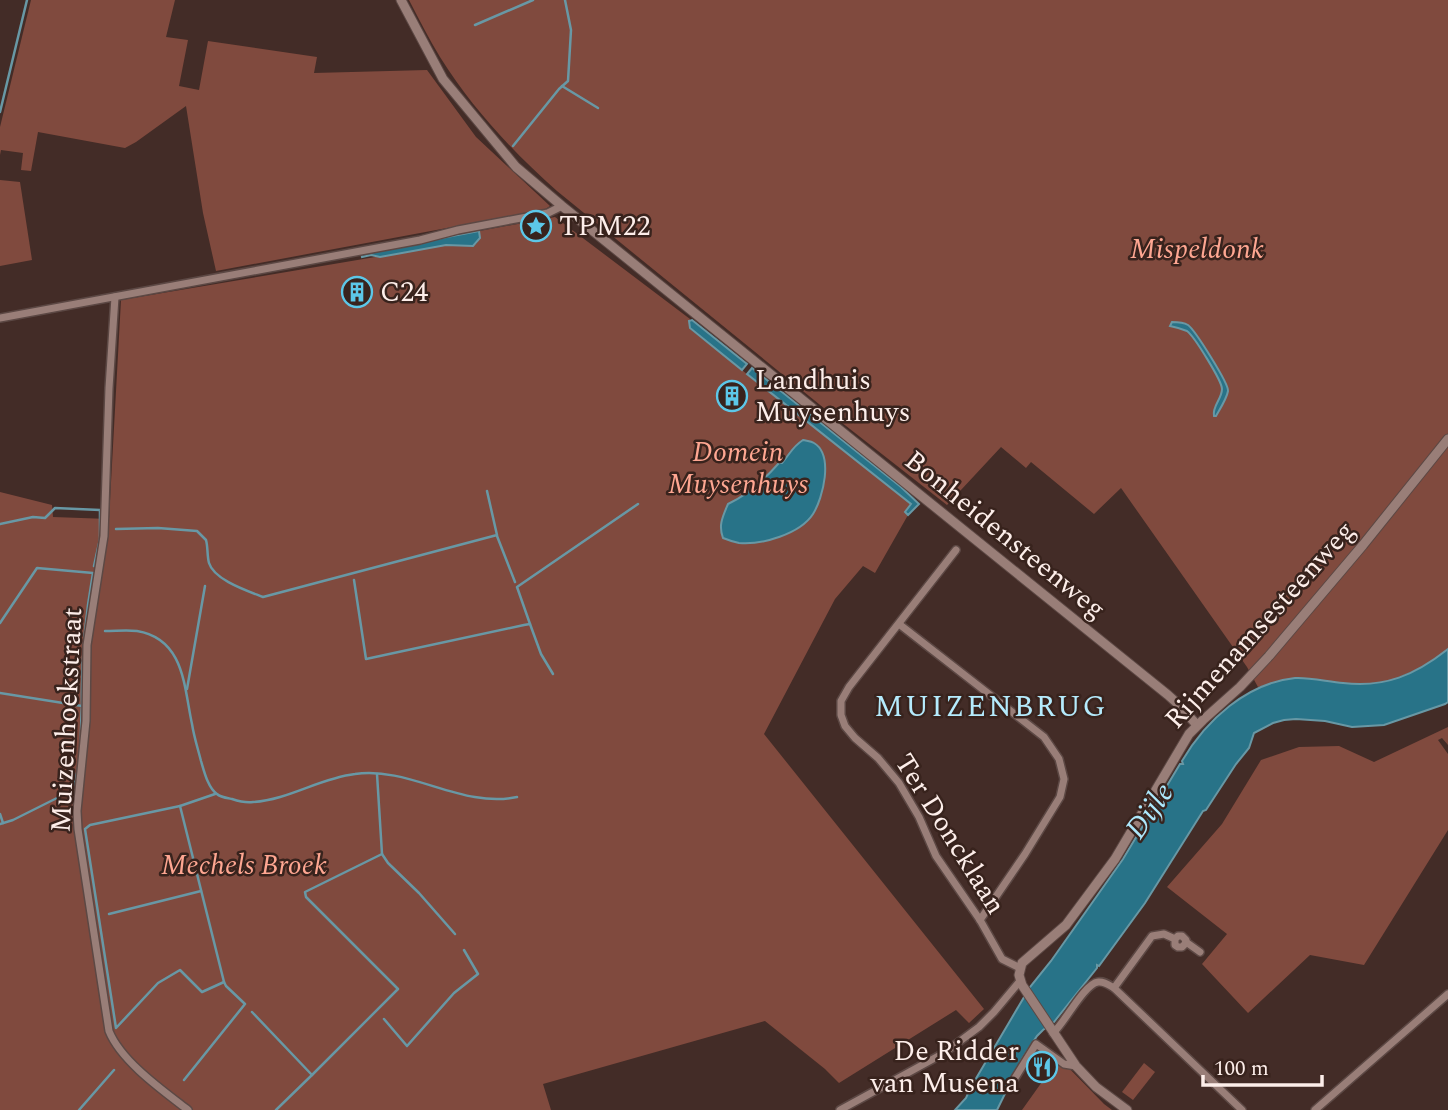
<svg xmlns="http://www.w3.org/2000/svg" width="1448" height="1110" viewBox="0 0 1448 1110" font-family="Spectral,serif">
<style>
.green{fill:#804a3e}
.water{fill:#287388;stroke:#6898a5;stroke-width:2}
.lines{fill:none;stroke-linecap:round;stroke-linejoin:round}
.stream{stroke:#6898a5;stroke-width:2.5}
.minor-casing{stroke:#5c4844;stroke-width:10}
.tertiary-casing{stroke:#5c4844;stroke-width:11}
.minor{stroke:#997e78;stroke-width:7}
.tertiary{stroke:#997e78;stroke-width:9}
.labels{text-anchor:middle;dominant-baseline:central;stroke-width:5;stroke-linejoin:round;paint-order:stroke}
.poi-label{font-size:28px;fill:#fdeeea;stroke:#38231d;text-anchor:start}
.park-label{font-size:28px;font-style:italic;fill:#ffa792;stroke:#38231d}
.street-label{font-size:28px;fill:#fdeeea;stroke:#38231d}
.neighbourhood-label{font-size:30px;letter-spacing:2px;fill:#b5ebfd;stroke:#38231d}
.water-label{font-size:30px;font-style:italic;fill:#ade8fc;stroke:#38231d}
</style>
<rect width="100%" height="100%" fill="#432c27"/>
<g class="green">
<polygon points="31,0 175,0 166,37 188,40 179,86 199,90 208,41 317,57 314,73 427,70 476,137 550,206 544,210 216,271 203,213 186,106 136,142 125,148 38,132 31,171 21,170 23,153 1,150 0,155 0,127"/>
<path d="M409,0H1448V649L1428,665L1389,681L1357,685L1295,678L1258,687L1247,667L1121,488L1094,514L1031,462L1026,468L1001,447L947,505L841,422L557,191C512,151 472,108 440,57C429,39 419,19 409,0Z"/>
<polygon points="0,180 20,182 32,260 0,266"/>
<polygon points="555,217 690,319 689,325 690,329 911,504 905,512 908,515 875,573 863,566 835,599 764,734 984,1009 969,1023 956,1010 839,1083 825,1069 765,1021 543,1084 551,1110 0,1110 0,492 52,505 53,517 109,519 121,300 446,245 473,246 477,243 480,233 479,231"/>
<polygon points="1448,727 1448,745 1442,738 1438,740 1448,754 1448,830 1364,965 1310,955 1248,1013 1202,964 1227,934 1167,887 1222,824 1261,760 1299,747 1339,746 1374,762"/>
<polygon points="1059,1058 1104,1104 1112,1110 1022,1110"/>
<polygon points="1144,1063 1155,1072 1133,1100 1122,1092"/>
</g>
<g class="water">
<polygon points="479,231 480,238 473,246 446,245 380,257 371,255 362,257 361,253"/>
<polygon points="692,320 747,364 742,370 690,328 689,321"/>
<path d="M1172,322C1177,322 1183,322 1188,325C1195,330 1229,384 1228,391C1227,398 1220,409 1216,416H1214C1212,406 1222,399 1222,389C1222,381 1194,336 1187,331C1182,329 1175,327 1170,326Z"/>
<polygon points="752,368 901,487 919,504 908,515 905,512 911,504 747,374"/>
<path d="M803,440C807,441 811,441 814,443C834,455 823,498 813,514C800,534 762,545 739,543C734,542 728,540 723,538C718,525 723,516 728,504C749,494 764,480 779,463H782C790,454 792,447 803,440Z"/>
<path d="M1448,649V702L1445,704L1384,725L1352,727L1325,721L1296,719L1284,720L1273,723L1254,733L1249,748L1236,764L1206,810L1203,811L1145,903L1099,966L1097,965V968L1054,1022L1043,1030L1037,1036L1022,1059L997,1110H955L966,1098L971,1087L1030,987L1051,961L1123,859L1180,764H1183L1182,761C1206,720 1247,683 1295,678C1309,677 1329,682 1343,683C1385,688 1415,675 1448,649Z"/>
</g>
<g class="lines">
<g class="stream">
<polyline points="475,25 533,0"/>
<polyline points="562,86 598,108"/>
<polyline points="0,112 27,0"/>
<polyline points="513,146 559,89 568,81 571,30 565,0"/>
<polyline points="0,524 33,517 45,518 55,508 100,510 100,539 94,566"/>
<path d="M116,529L158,528L197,531L206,540C208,547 207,556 209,563C214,580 248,591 263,597L497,535L487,491"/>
<polyline points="497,536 515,582"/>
<polyline points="354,580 366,659 524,625 530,624 517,587 638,504"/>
<path d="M0,623L37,568L93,573C85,618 81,660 82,706"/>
<polyline points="530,624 541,654 553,674"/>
<path d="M105,631C116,631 127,630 137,631C185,639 184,688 192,724C194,737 198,749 201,761C204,771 208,788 217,794C220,797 227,798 232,799C238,801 246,803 253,802C288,800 320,778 355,774C410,766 462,809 517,797"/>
<polyline points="187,689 205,586"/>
<path d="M0,693L82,706C80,732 83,766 71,791L13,820L0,824"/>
<polyline points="180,806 90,825 85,829 116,1028 158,983 180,970 202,992 224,982"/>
<polyline points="0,814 3,823"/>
<polyline points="382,854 388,863 419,893 455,934"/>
<polyline points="109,914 201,891"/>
<polyline points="252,1012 312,1075 276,1110"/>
<polyline points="384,1019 407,1046 454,993 478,974 464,950"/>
<polyline points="312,1075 398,989 306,897 305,892 382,854 377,774"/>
<polyline points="184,1080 245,1004 226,986 224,982 180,806 215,794"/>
<polyline points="79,1110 114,1070"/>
</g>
<g class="minor-casing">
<g id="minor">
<path d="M115,297L109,388L104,536L87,645L86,721L77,811L78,829L109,1031C121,1061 162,1090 188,1110"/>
<polyline points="0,318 420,240 458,230 548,213 562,206"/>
<polyline points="956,550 849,687 841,701 841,715 845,726 855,738 878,758 899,783 919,817 936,856 980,920 1002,959 1020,968"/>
<polyline points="899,624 1044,737 1059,759 1064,779 1060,797 1025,854 980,920"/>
<polyline points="1186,942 1200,952"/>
<polyline points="1114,988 1152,936 1164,934 1175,939 1178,936 1182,936 1186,940 1185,944 1182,947 1178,947 1175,945 1175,939"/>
<path d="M1053,1033C1064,1024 1084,984 1098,982C1104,981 1109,985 1114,988L1242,1110"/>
<polyline points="1015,1078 1036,1044 1064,1064 1076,1066"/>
<polyline points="840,1110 944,1053 979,1027 994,1012 1020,981"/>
<polyline points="1315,1110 1448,994"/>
</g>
</g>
<g class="tertiary-casing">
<g id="tertiary">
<polyline points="401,0 443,79 516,167 562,206 1168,695 1178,704 1197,725"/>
<polyline points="1127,1110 1096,1087 1076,1066 1022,985 1019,975 1022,963 1066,925 1115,859 1189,734 1203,720 1240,687 1269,656 1363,545 1448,439"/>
</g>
</g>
<use href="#minor" class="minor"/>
<use href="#tertiary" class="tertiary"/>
</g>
<defs>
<g id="sight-ring" transform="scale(1.575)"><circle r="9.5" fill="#38231d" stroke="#5cc7e8" stroke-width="1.5"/><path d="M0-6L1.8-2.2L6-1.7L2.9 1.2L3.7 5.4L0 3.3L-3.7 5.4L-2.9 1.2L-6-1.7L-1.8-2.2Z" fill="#5cc7e8"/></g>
<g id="building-ring" transform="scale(1.575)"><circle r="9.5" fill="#38231d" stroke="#5cc7e8" stroke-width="1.5"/><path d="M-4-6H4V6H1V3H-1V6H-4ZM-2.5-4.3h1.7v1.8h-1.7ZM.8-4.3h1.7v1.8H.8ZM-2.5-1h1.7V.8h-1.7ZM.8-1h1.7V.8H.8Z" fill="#5cc7e8"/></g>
<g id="restaurant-ring" transform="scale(1.575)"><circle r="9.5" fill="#38231d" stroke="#5cc7e8" stroke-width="1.5"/><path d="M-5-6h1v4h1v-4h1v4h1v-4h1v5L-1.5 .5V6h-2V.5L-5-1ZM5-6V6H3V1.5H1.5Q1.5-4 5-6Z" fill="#5cc7e8"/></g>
</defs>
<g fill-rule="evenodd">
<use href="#sight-ring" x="536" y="226"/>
<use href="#building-ring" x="357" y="292"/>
<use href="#building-ring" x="732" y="396"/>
<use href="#restaurant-ring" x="1042" y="1067"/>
</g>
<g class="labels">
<g class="poi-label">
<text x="559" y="226">TPM22</text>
<text x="380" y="292">C24</text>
<text x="755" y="380">Landhuis<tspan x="755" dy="32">Muysenhuys</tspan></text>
<text x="1019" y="1051" text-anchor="end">De Ridder<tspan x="1019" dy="32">van Musena</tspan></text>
</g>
<g class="park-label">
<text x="1197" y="249">Mispeldonk</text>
<text x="738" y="452">Domein<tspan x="738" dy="32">Muysenhuys</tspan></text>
<text x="244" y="865">Mechels Broek</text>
</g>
<g class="street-label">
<text transform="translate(1005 535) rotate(39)">Bonheidensteenweg</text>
<text transform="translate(1260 625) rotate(-48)">Rijmenamsesteenweg</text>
<text transform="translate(67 720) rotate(-87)">Muizenhoekstraat</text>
<text transform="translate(950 834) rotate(58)">Ter Doncklaan</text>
</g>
<g class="neighbourhood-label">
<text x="991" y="707">MUIZENBRUG</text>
</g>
<g class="water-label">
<text transform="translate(1150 811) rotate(-55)">Dijle</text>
</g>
</g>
<path d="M1203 1075v10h119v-10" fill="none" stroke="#fdeeea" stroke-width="3.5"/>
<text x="1214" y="1075" font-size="21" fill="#fdeeea" stroke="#38231d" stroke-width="5" paint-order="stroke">100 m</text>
</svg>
